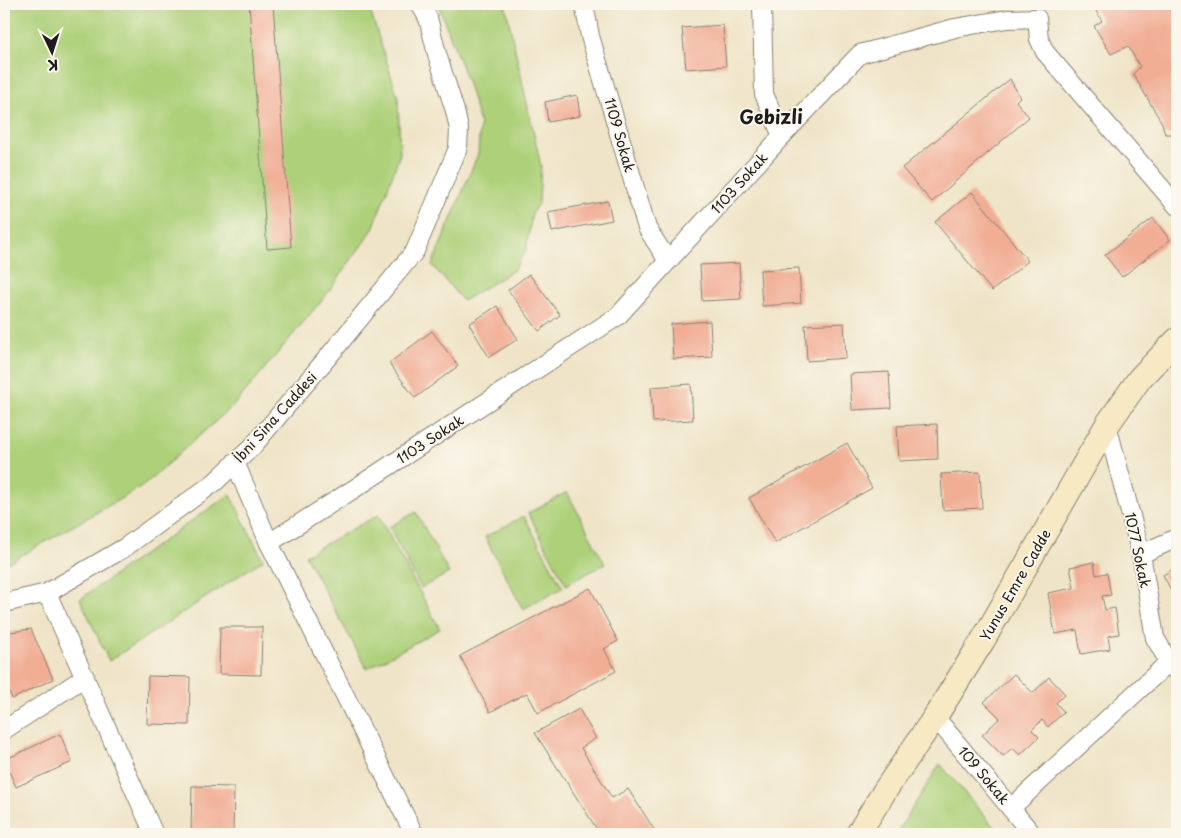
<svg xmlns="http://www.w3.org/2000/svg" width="1181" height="838" viewBox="0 0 1181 838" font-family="'Playpen Sans',sans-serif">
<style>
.green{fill:#add079;stroke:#64764a}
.building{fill:#f1ae95}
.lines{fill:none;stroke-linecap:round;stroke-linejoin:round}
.street-casing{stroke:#868072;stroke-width:20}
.secondary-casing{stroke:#868072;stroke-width:26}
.street{stroke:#fff;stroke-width:18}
.secondary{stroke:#f6e9c3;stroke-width:24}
.labels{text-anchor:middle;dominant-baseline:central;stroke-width:4;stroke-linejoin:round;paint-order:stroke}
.street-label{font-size:14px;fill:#1c1c1c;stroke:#fbf7ec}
.district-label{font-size:19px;font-weight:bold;fill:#1c1c1c;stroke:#fbf7ec}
</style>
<rect width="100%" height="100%" fill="#fbf7ec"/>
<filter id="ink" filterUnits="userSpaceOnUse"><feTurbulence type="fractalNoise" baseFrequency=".02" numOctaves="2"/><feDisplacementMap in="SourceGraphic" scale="10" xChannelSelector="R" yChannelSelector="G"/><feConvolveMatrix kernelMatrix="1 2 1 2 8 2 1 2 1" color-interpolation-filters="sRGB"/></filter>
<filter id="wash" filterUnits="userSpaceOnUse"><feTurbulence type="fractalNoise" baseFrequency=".0096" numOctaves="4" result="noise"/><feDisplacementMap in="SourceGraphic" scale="20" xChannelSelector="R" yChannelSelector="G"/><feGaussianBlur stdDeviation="1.12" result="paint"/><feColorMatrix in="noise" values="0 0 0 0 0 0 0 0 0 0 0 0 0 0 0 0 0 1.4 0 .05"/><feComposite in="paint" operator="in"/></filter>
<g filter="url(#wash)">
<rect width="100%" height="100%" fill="#efe4c7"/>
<g class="green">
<polygon points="4,4 368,4 398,97 400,154 373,229 327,294 235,404 143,486 10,562 4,563"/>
<polygon points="438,4 505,4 541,166 539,202 532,213 526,250 514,270 463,301 432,265 478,154 480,124 467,81"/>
<polygon points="567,492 605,564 566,585 528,513"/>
<polygon points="230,494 263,560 109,661 80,599"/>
<polygon points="416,512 449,573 421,588 389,527"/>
<polygon points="378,515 440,629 367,669 305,555"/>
<polygon points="524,516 563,588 523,609 485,537"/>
<polygon points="940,764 1000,834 896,834"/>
</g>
<g id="blocks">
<g class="building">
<polygon points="249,4 273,4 291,247 267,249"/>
<polygon points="1092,4 1177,4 1177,134 1165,134 1162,123 1133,74 1140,67 1128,46 1111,54 1094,26 1102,21"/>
<polygon points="723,25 726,66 686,69 682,28"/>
<polygon points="1010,79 1020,97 1016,101 1029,117 932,202 902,168"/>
<polygon points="577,95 580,116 548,122 545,102"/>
<polygon points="972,192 1028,261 992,291 935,222"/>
<polygon points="608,201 612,220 552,232 548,212"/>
<polygon points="1153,218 1170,240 1122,277 1105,255"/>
<polygon points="739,263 741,299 702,301 700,265"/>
<polygon points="799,268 801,303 762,306 760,270"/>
<polygon points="529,274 560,315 539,331 508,290"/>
<polygon points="497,306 518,339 489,357 469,324"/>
<polygon points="710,321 712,357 673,359 671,324"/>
<polygon points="844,323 846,358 807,361 805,325"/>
<polygon points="432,331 458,366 415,398 389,363"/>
<polygon points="889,372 891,408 852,410 850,374"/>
<polygon points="691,384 693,420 653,422 651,387"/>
<polygon points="937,424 938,459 899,461 897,426"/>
<polygon points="847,443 872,488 775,543 749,498"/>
<polygon points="980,472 982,508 943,510 941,474"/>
<polygon points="1094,562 1096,575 1107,573 1111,595 1102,596 1105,610 1115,608 1119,634 1108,636 1110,649 1081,654 1077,630 1055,634 1048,593 1074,588 1070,567"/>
<polygon points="1177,567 1177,601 1163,575"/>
<polygon points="590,588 618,641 604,649 616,671 538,713 527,693 490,712 460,656"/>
<polygon points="220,627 262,627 261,675 219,674"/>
<polygon points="31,629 53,679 12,699 4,679 4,633"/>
<polygon points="1014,674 1033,693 1049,677 1065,694 1056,703 1064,712 1048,727 1042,720 1032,730 1039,737 1020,755 1012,748 1003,756 982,735 1000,718 984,702"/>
<polygon points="148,676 190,677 189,725 147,724"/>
<polygon points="579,709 596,738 581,748 612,798 628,789 657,834 600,834 535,733"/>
<polygon points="60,734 72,762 16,787 4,760"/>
<polygon points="192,786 234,787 233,834 191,834"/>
</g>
</g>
</g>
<g filter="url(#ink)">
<use href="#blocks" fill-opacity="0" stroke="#868072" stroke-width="1"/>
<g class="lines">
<g class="street-casing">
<g id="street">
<polyline points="584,4 590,36 647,228 668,261"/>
<polyline points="762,4 764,94 782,136"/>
<polyline points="1107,425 1141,554 1155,638 1169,662 1177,672"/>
<polyline points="235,462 269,543 414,834"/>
<polyline points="269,543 357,487 618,316 782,136 860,54 955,28 1007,19 1037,18 1039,39 1045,52 1177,206"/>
<polyline points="1141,554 1177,538"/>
<polyline points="4,603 47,593"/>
<polyline points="935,717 1032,834"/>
<polyline points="4,730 85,677"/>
<polyline points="1011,808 1169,662"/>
<polyline points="154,834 47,593 124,548 215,482 252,447 328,357 415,251 458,148 459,129 455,111 437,54 428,18 420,4"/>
</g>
</g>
<g class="secondary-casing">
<polyline id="secondary" points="858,834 884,792 935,717 983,640 1107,425 1140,378 1177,340"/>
</g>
<use href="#street" class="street"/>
<use href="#secondary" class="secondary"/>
</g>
</g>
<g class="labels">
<g class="street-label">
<text transform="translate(620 135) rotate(74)">1109 Sokak</text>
<text transform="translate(739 183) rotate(-48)">1103 Sokak</text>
<text transform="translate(275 417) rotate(-48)">İbni Sina Caddesi</text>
<text transform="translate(430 439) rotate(-33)">1103 Sokak</text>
<text transform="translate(1138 550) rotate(78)">1077 Sokak</text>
<text transform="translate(1015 585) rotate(-60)">Yunus Emre Cadde</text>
<text transform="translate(984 775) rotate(50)">109 Sokak</text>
</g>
<g class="district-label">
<text x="771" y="116">Gebizli</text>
</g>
</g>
<rect width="1181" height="838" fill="none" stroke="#fbf7ec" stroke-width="20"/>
<g transform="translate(52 52) rotate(176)" stroke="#fbf7ec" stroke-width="4" paint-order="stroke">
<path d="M0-4L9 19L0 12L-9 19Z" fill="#1c1c1c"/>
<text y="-8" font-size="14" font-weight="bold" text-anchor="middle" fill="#1c1c1c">K</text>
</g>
</svg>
